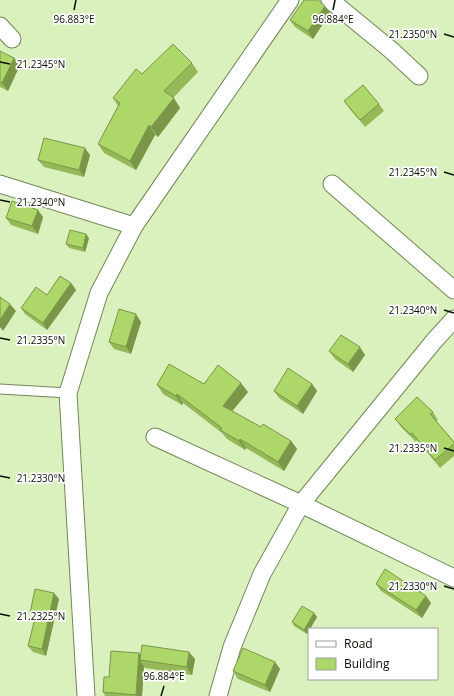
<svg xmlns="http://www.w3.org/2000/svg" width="454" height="696" viewBox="0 0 454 696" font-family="'Open Sans',sans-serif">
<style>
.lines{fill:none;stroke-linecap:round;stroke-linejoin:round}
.service-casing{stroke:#738656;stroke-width:11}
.minor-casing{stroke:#738656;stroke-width:19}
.service{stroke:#fff;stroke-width:9}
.minor{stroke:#fff;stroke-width:17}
.wall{fill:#95b959}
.shaded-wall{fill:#799649}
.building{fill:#add768;stroke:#799649}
.ticks{fill:none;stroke:#090f01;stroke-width:1.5}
.ticks-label{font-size:10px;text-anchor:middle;fill:#090f01;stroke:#fff;stroke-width:3.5;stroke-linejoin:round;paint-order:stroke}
</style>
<rect width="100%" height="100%" fill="#dbf1bd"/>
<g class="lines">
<g class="service-casing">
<polyline id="service" points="0,389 68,393"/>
</g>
<g class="minor-casing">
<g id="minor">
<polyline points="330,0 391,50 419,76"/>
<polyline points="0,26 12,39"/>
<polyline points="0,184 134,226"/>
<polyline points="332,184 454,290"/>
<polyline points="155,437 301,504 454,578"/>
<polyline points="86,696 68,393 99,293 134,226 290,0"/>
<polyline points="218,696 232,647 262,574 301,504 434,341 454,319"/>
</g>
</g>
<use href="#service" class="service"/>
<use href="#minor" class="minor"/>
</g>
<g class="wall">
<polygon points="330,13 313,39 295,27 290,20"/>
<polygon points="0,51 14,58 20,65 8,91 0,87"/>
<polygon points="192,63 198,72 173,98 180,108 158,137 155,135 136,170 104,153 98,144 118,106 113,98 142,74"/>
<polygon points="344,101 379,104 384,111 365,127 349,108"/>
<polygon points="90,155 84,177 44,167 38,160"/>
<polygon points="43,217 38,234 11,225 6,218"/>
<polygon points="89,238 85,252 69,248 66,244"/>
<polygon points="71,283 76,290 47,330 25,314 21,308"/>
<polygon points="141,322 131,354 114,349 109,342"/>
<polygon points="329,351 365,355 353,372 335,359"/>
<polygon points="204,384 248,392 232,411 261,427 291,441 297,449 284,471 246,448 245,450 227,439 222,433 183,403 182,405 163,394 157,385"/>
<polygon points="312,384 317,391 303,414 279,398 274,391"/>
<polygon points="433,412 438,420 436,421 454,442 454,456 440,468 417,440 416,442 401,427 395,419"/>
<polygon points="376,584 431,603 422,618 381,591"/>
<polygon points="59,599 46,656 33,652 28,646 35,619 30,613"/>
<polygon points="314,613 317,617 307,634 294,626 292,622"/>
<polygon points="139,653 140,655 195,659 192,675 145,668 144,667 142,696 105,696 103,692 109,677"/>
<polygon points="275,662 280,669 270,692 238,679 233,671"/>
</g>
<g class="shaded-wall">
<polygon points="325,6 330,13 313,39 308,31"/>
<polygon points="14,58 20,65 8,91 2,83"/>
<polygon points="174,98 180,108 158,137 151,127"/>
<polygon points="149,125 155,135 136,170 130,161"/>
<polygon points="85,148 90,155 84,177 79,170"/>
<polygon points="38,210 43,217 38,234 32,226"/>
<polygon points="86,234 89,238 85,252 83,248"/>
<polygon points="71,283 76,290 47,330 43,323"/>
<polygon points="10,304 16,311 3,331 0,327 0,320"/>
<polygon points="136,314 141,322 131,354 126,347"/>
<polygon points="360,347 365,355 353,372 348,364"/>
<polygon points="241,383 248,392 229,415 223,406"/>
<polygon points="312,384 317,391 303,414 297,406"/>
<polygon points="177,394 183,403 182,405 176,396"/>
<polygon points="240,439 246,448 245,450 239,441"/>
<polygon points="291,441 297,449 284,471 278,462"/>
<polygon points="54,593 59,599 46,656 42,649"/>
<polygon points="426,596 431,603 422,618 416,610"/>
<polygon points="314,613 317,617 307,634 304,630"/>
<polygon points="189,652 195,659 192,675 187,667"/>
<polygon points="139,653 145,661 140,660 144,667 142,696 137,696 136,695"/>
<polygon points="275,662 280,669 270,692 265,685"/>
</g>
<g class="building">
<polygon points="304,0 318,0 325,6 308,31 290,20"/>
<polygon points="173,44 192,63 164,91 174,98 151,127 149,125 130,161 98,144 120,103 113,98 136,69 142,74"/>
<polygon points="0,51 14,58 2,83 0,82"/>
<polygon points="363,85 379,104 360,120 344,101"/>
<polygon points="44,138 85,148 79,170 38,160"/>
<polygon points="12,201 38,210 32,226 6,218"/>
<polygon points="70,230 86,234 83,248 66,244"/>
<polygon points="60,276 71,283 43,323 21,308 36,287 47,295"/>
<polygon points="0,297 10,304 0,320"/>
<polygon points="119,309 136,314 126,347 109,342"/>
<polygon points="341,335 360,347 348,364 329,351"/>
<polygon points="169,364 204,384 218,365 241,383 223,406 261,427 263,424 291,441 278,462 240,439 239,441 220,430 222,428 177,394 176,396 157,385"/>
<polygon points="288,368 312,384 297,406 274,391"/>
<polygon points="417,397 433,412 430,414 454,442 454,444 435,460 412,433 410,434 395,419"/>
<polygon points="385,569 426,596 416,610 376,584"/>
<polygon points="35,589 54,593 42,649 28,646 36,614 30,613"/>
<polygon points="302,606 314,613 304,630 292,622"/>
<polygon points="142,645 189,652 187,667 140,660"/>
<polygon points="243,648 275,662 265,685 233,671"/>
<polygon points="111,651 139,653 136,695 103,692 104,677 109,677"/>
</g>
<path class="ticks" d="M74,10L76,0M333,10L335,0M444,34L454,37M0,62L10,64M444,172L454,175M0,200L10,202M444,310L454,313M0,338L10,340M444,448L454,451M0,476L10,478M444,586L454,589M0,614L10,616M161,696L164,686"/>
<g class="ticks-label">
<text x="74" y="23">96.883°E</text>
<text x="333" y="23">96.884°E</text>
<text x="413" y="38">21.2350°N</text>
<text x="41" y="68">21.2345°N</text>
<text x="413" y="176">21.2345°N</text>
<text x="41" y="206">21.2340°N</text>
<text x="413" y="314">21.2340°N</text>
<text x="41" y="344">21.2335°N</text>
<text x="413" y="452">21.2335°N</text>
<text x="41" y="482">21.2330°N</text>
<text x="413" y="590">21.2330°N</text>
<text x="41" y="620">21.2325°N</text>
<text x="164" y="680">96.884°E</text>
</g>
<rect x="308" y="628" width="130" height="52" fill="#ffffff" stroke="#9d9f99"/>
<rect x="316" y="641" width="20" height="6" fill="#ffffff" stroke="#9d9f99"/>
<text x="344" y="648" font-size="12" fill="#090f01">Road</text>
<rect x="316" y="658" width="20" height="12" fill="#add768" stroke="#9d9f99"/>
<text x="344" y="668" font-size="12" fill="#090f01">Building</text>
</svg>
